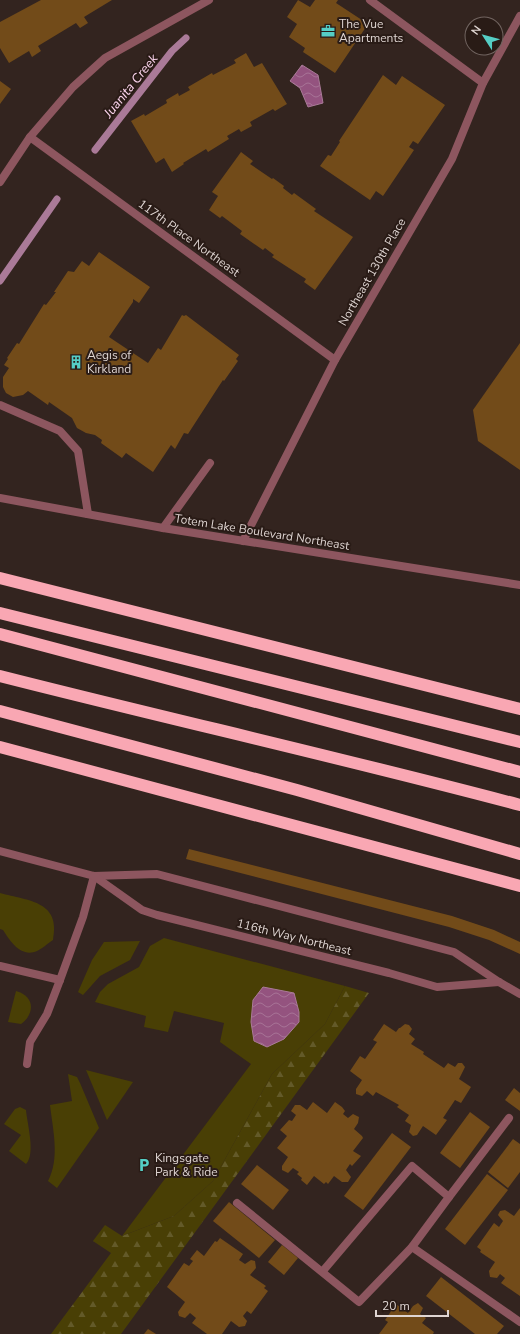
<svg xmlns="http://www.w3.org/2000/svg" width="520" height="1334" viewBox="0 0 520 1334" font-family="'Nunito Sans',sans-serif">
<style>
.grass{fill:#493f05}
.forest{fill:url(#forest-firs)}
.water{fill:url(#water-waves);stroke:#aa7a98}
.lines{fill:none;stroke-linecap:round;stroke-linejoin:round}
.stream{stroke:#aa7a98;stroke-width:7}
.building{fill:#724b19}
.service{stroke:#8d565f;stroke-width:8}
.minor{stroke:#8d565f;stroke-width:8}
.tertiary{stroke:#8d565f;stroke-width:8}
.motorway{stroke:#f9a7b3;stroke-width:12}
.labels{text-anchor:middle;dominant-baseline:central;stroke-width:4;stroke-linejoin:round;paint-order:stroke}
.poi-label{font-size:12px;fill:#dfd5d2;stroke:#291b16;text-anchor:start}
.street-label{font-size:12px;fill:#dfd5d2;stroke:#291b16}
.water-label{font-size:13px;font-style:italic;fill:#fbd4ed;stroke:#291b16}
</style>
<defs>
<pattern id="forest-firs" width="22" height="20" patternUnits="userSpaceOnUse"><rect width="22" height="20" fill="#493f05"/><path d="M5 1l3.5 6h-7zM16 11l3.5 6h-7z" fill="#635a29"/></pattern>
<pattern id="water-waves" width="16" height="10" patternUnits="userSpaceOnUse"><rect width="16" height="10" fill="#94537f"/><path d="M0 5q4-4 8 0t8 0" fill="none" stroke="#a77396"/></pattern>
</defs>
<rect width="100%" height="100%" fill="#33241f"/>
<g class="grass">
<path d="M0,893C29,901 61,901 53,940C48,943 42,949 37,951C21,958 10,941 3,930L0,929Z"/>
<polygon points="164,938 345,986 325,1024 272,1074 213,1181 174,1216 122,1236 251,1064 220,1042 224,1023 174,1011 168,1032 144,1027 146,1016 95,1002 100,992 108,984 139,967 150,946"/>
<polygon points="140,941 130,960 100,976 83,995 78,992 92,960 104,942"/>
<path d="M16,991C35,996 35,1014 21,1024L8,1022Z"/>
<polygon points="86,1070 133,1082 107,1120"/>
<path d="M68,1074L77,1077L80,1083L99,1128L57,1188L48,1181C60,1158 53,1131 50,1105L72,1101Z"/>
<path d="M20,1107L26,1110C27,1123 36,1154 26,1164L9,1151L21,1135L4,1124L15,1109Z"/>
</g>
<polygon class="forest" points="345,986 369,993 121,1334 51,1334 111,1253 93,1241 105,1225 122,1236 174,1216 213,1181 272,1074 325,1024"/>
<g class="water">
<polygon points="302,65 318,75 323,103 308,107 300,88 290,81"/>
<polygon points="263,987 294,993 299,1012 299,1022 284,1039 267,1047 254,1041 251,1022 253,1000"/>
</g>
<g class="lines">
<g class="stream">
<polyline points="95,150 172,51 186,38"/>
<polyline points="0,281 57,199"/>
</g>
</g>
<g class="building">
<polygon points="41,0 112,0 84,17 88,23 80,28 76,23 38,46 41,51 32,57 29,51 9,63 0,48 0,22"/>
<polygon points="298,0 310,7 315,0 338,0 336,3 368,24 335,73 303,52 305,48 289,37 297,24 287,17"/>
<polygon points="246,53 254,67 262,63 287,104 275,111 273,109 250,122 252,126 241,132 239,129 227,136 229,139 208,152 206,149 183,163 184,164 172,172 164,158 156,163 131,121 144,114 145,116 167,103 166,100 178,93 179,96 190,90 188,87 212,73 213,75 236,63 234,60"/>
<polygon points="383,75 396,85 402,76 445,105 418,144 413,141 409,147 414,150 383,196 376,191 370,200 320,166 328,155 331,156 340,142 339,141"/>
<polygon points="0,81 11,89 0,104"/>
<polygon points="241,152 253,161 250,164 272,179 273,178 284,186 283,188 292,195 294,193 316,209 314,211 353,237 315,290 304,282 306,279 272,257 274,255 265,248 263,250 240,234 242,231 222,216 220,218 209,210 218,196 212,192"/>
<polygon points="99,252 150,287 139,303 133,299 133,302 109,337 148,363 158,348 161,350 182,315 184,316 186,315 239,355 236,359 238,361 224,381 223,380 219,386 188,434 184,433 175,449 171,445 153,472 126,453 122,458 101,443 102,440 95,435 86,433 77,428 72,418 49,402 48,405 28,391 23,395 13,397 6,393 3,387 3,377 9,368 4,365 8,359 7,358 17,343 19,344 44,304 46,305 56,292 54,292 68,271 74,272 82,261 89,266"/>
<polygon points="520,343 520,470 478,441 473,410"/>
<polygon points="189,849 452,916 494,930 520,942 520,954 489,940 449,927 186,859"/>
<polygon points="384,1024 396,1032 399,1028 400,1028 405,1024 409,1025 412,1029 409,1034 415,1039 411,1044 424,1052 423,1054 444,1068 448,1063 455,1067 458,1063 462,1063 465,1067 459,1079 471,1087 461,1103 455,1100 443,1118 447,1120 436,1135 423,1126 417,1135 413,1136 409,1132 411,1125 405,1121 409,1115 397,1107 399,1105 376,1092 373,1096 367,1091 362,1096 356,1094 356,1089 362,1080 350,1071 360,1056 365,1059 377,1042 373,1040"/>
<polygon points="514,1088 520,1093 520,1111 505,1100"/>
<polygon points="313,1102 327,1113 335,1102 342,1107 345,1111 343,1114 348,1118 353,1114 359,1117 358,1123 354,1129 362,1136 363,1138 353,1151 361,1156 352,1166 350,1164 346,1170 351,1177 348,1182 342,1182 334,1176 328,1184 326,1182 324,1184 314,1176 307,1185 301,1180 302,1178 297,1174 299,1172 293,1168 288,1173 282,1170 282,1166 288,1157 277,1148 287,1136 280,1130 289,1120 292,1121 296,1115 291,1111 295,1105 300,1105 307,1110"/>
<polygon points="470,1112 490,1127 460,1168 440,1153"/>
<polygon points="392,1133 411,1147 363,1210 344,1196"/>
<polygon points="513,1139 520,1144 520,1172 508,1188 488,1172"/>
<polygon points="257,1165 289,1190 273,1210 241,1184"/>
<polygon points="487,1174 508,1190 465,1245 445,1229"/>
<polygon points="229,1202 275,1240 259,1258 213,1221"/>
<polygon points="520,1208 520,1296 501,1283 505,1278 500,1274 497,1278 490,1277 489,1271 495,1262 480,1252 481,1250 477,1247 494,1223 499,1227 503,1221 498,1215 500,1211 505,1210 514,1216"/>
<polygon points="220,1238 243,1254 239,1260 245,1264 251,1260 255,1261 256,1268 250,1275 266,1286 264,1288 268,1291 251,1314 247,1311 243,1316 247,1321 245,1326 239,1327 231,1321 222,1334 207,1334 192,1323 196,1318 190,1313 185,1318 179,1316 178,1312 185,1302 167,1287 184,1263 189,1266 193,1261 190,1259 197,1250 204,1256 215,1241 217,1242"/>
<polygon points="282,1245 298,1258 284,1275 268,1262"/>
<polygon points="441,1277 504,1326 497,1334 475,1334 426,1296"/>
<polygon points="418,1303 423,1308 420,1314 426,1318 422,1323 434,1332 433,1334 379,1334 388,1322 385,1320 396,1304 408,1313 413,1306"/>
<polygon points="148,1329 156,1334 144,1334"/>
</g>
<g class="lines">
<g class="service">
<polyline points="0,405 60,431 78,451 88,514"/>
<polyline points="163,528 210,463"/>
<polyline points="0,966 60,980"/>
<polyline points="27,1064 30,1042 47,1014 60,980 83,917 94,876"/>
<polyline points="449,1197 509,1118"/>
<polyline points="237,1203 359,1302 412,1247 449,1197 412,1166 322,1272"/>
</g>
<g class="minor">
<polyline points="370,0 483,83"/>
<polyline points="30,137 335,360"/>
<polyline points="0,182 30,137 73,87 105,58 209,0"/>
<polyline points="243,541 335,360 452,159 483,83 520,16"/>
<polyline points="412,1247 520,1322"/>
</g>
<g class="tertiary">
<polyline points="0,498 163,528 520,585"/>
<polyline points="0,851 94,876 157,874 454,952 499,982 520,994"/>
<polyline points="94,876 142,910 157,915 389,973 437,987 499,982"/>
</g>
<g class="motorway">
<polyline points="0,578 520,709"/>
<polyline points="0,613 520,742"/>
<polyline points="0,634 520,772"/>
<path d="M0,676C173,720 347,759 520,805"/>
<polyline points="0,711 297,790 520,854"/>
<polyline points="0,747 520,886"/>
</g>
</g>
<defs>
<g id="office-bare" transform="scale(1.08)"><path d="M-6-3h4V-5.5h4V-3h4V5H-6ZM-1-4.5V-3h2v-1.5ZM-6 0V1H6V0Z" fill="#55cec5" stroke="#291b16" stroke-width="2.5" paint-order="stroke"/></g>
<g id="building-bare" transform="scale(1.08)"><path d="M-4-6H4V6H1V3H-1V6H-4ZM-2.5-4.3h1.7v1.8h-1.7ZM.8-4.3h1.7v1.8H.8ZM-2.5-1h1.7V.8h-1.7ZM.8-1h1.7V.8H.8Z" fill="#55cec5" stroke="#291b16" stroke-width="2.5" paint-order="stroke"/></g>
<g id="parking-bare" transform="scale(1.08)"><path d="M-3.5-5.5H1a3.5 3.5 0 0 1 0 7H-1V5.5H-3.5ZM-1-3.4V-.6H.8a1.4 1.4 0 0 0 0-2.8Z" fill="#55cec5" stroke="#291b16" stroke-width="2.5" paint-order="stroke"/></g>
</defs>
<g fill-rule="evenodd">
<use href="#office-bare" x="328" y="31"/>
<use href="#building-bare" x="76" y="362"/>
<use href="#parking-bare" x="144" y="1165"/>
</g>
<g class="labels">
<g class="poi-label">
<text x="339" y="24">The Vue<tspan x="339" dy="14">Apartments</tspan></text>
<text x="87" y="355">Aegis of<tspan x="87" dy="14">Kirkland</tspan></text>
<text x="155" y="1158">Kingsgate<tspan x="155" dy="14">Park &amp; Ride</tspan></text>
</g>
<g class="street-label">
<text transform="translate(189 238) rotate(36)">117th Place Northeast</text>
<text transform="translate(372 272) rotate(-60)">Northeast 130th Place</text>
<text transform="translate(262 532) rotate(9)">Totem Lake Boulevard Northeast</text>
<text transform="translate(294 937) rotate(14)">116th Way Northeast</text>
</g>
<g class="water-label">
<text transform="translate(131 86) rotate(-51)">Juanita Creek</text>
</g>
</g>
<g transform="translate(484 36) rotate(306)"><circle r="19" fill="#291b16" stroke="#726561"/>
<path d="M0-3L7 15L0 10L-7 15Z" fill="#55cec5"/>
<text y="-6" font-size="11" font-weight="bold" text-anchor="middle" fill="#dfd5d2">N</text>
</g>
<path d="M376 1310v6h72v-6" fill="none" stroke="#dfd5d2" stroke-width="2"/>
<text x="382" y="1310" font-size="12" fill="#dfd5d2" stroke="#291b16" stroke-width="3" paint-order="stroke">20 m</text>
</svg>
